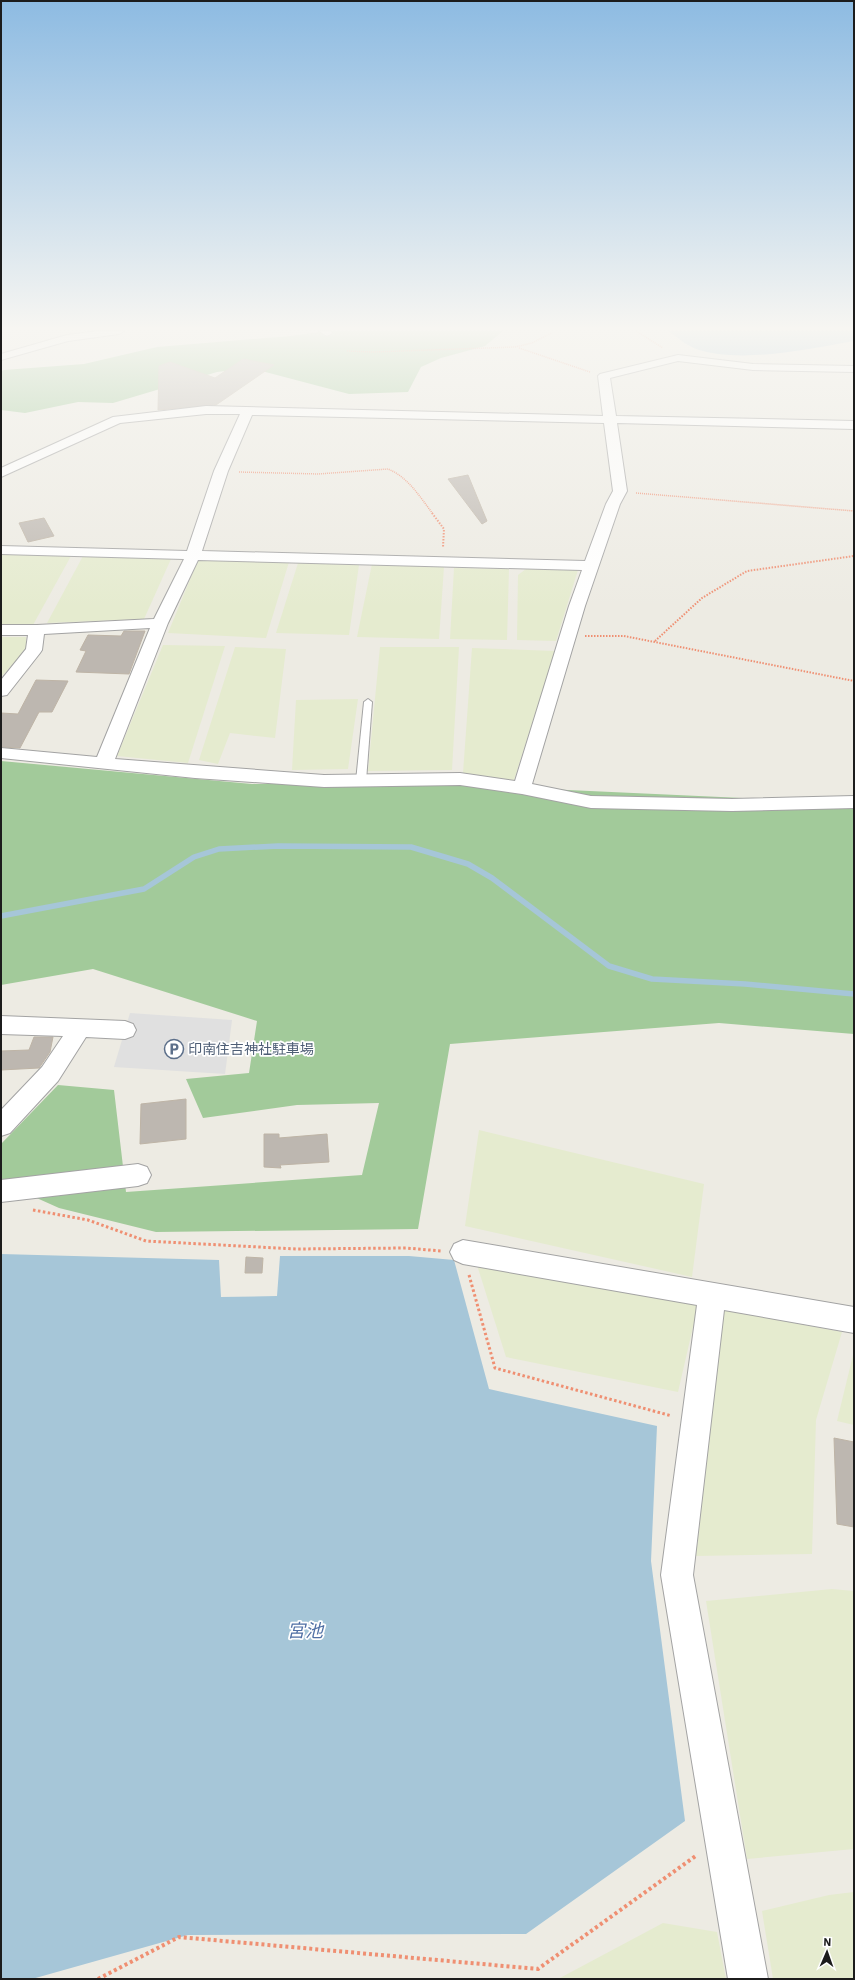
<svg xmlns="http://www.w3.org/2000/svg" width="855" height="1980" viewBox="0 0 855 1980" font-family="'IBM Plex Sans','Noto Sans JP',sans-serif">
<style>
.farmland{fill:#e5ebcf}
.forest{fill:#a2ca9a}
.parking{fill:#e0e0e0}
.water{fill:#a6c6d8}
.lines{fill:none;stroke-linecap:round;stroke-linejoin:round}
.stream{stroke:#a6c6d8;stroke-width:5.5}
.building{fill:#bdb7b0;stroke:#beb4a6}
.lane-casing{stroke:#a3a3a3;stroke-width:2}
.street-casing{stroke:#a3a3a3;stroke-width:2}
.path-far3{stroke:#ef8f72;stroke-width:1.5;stroke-dasharray:1 1;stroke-linecap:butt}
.path-far2{stroke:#ef8f72;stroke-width:2;stroke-dasharray:1.5 1.5;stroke-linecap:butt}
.path-far1{stroke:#ef8f72;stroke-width:3;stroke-dasharray:2.5 2.5;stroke-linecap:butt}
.path{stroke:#ef8f72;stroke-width:4;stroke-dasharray:3 3;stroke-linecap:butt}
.lane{fill:#fff;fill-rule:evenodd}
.street{fill:#fff;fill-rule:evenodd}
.labels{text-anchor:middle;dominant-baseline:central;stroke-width:3.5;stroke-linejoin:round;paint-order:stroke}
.service-label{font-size:14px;fill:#4e5e75;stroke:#fff;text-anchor:start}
.near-water-label{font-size:18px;font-style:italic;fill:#5070a5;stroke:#fff}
</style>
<rect width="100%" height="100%" fill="#edebe3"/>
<g class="farmland">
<polygon points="1,554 71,556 33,625 1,624"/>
<polygon points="83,556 171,559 144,619 47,623"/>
<polygon points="198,560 289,562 266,638 168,633"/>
<polygon points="298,563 359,565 349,635 276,633"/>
<polygon points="372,564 444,567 439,639 357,637"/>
<polygon points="454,568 509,569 507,640 450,639"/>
<polygon points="526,569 578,570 556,641 517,640 518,575"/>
<polygon points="1,637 26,637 26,650 1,677"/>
<polygon points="163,645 225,646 188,763 117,756"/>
<polygon points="235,647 286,649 275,738 230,733 218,764 199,760"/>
<polygon points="380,647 459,647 452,770 368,771"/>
<polygon points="472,648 555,651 514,780 463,773"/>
<polygon points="358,699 348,769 292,770 296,700"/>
<polygon points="479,1130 704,1184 692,1277 465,1226"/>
<polygon points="477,1265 699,1301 678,1392 506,1357"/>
<polygon points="724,1310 842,1332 816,1420 812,1554 696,1556"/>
<polygon points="854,1351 854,1425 837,1421"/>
<polygon points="832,1589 854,1591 854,1849 747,1859 706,1601"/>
<polygon points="854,1892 854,1979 773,1979 762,1911 829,1895"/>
<polygon points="663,1923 717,1932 726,1979 558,1979"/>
</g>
<g class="forest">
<polygon points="326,331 503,331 485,346 441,358 421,367 408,392 349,394 250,368 217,372 113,403 78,402 25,413 1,410 1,371 4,370 84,364 157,347 291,336"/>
<polygon points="1,761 252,784 438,784 854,803 854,1034 719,1023 450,1044 418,1229 156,1232 59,1208 1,1182 1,1144 58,1085 114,1090 126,1192 362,1175 379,1103 297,1105 203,1118 186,1079 249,1073 257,1021 93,969 1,985"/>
</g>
<polygon class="parking" points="130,1013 232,1020 225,1074 114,1067"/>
<g class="water">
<path d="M668,331H854V341C809,349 740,364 696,349C686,345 677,337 668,331Z"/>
<polygon points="1,1254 219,1260 221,1297 277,1296 280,1256 409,1256 454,1260 489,1389 657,1426 651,1561 685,1821 526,1934 188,1935 32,1979 1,1979"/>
</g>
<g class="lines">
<polyline class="stream" points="1,916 144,889 194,857 219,849 278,846 411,847 468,864 492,878 609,966 652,979 745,984 854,994"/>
</g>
<g class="building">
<polygon points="243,359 274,365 216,405 158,410 159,366 170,362 215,378"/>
<polygon points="468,475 487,521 482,524 448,479"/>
<polygon points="44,518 54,536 28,542 19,523"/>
<polygon points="124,631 145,631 129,674 76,672 86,651 80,650 88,635 121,636"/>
<polygon points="36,680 68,681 52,712 39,712 20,748 1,747 1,713 18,714"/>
<polygon points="34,1037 53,1037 50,1052 39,1068 1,1070 1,1051 29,1050"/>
<polygon points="186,1099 186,1139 140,1144 141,1104"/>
<polygon points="264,1134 279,1134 279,1138 327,1134 329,1162 280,1165 281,1168 264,1167"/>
<polygon points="246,1257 263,1258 262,1273 245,1273"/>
<polygon points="834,1438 854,1442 854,1527 837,1524"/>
</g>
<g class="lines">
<g class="lane-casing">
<polygon id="lane" points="368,699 372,702 366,781 361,784 356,781 364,702"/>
</g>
<g class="street-casing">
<g id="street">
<polygon points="98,331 124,331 119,334 68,341 1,360 1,354 67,335"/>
<polygon points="319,331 331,331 332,333 327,336"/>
<path d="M678,355L753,364L854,366V372L753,370L678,361L610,378L616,416L854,421V429L617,423L627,491L620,504L585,606L532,784L591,796L732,799L854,796V808L732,811L591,808L522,794L460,785L324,787L195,778L1,758V748L97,757L150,628L44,634L42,650L40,653L7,695L1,696V680L26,649L28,635H1V625H37L154,619L184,559L1,554V546L187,551L214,471L240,414H206L120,423L1,477V468L113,417L206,406L603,416L598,376L600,374ZM252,415L604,423L613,491L606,504L585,561L202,551L228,471ZM198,560L582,570L569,606L515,781L460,773L324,775L115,759L168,623Z"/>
<polygon points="1,1016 125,1021 133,1024 136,1030 133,1036 125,1039 86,1037 58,1081 10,1133 1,1136 1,1110 42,1067 63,1036 1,1034"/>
<polygon points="138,1164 147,1167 151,1175 147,1183 138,1186 1,1202 1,1180"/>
<polygon points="463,1240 854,1307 854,1333 724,1310 693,1575 768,1979 728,1979 661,1575 697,1305 463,1264 454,1260 450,1252 454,1244"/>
</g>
</g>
<g class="path-far3">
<polyline points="636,331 663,348"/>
<polyline points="519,348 590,372"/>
<polyline points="347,351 373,352 515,347 532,343 551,333"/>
<path d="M239,472L318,474L388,469C408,477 420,497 433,514"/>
<polyline points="636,493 854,511"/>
</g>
<g class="path-far2">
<polyline points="432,513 444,529 443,547"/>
<polyline points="585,636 624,636 854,681"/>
<polyline points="655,641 702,598 747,571 854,556"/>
</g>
<g class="path-far1">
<polyline points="33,1210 88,1220 146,1241 296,1249 406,1248 441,1251"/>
<polyline points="469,1275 495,1368 672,1416"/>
</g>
<polyline class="path" points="98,1979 179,1937 538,1969 697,1855"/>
<use href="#lane" class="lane"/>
<use href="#street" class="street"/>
</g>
<linearGradient id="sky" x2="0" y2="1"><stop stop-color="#8dbbe2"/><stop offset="0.54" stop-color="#f7f6f2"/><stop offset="1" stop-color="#f7f6f2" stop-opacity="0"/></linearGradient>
<rect width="855" height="608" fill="url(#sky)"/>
<defs>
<g id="parking-ring" transform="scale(1)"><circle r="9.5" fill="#fff" stroke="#5c6f8a" stroke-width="1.5"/><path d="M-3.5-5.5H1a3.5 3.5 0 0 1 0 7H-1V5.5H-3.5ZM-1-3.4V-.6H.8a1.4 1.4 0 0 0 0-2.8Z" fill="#5c6f8a"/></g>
</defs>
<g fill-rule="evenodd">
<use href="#parking-ring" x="174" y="1049"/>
</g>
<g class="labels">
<g class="service-label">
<text x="188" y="1049">印南住吉神社駐車場</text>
</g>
<g class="near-water-label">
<text x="305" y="1630">宮池</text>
</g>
</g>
<rect width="855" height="1980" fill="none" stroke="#1c1c1c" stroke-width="4"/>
<g transform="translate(827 1952) rotate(2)" stroke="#ffffff" stroke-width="3" paint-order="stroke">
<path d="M0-3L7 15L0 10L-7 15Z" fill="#1c1c1c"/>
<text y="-6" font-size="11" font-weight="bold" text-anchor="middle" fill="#1c1c1c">N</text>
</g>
</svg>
